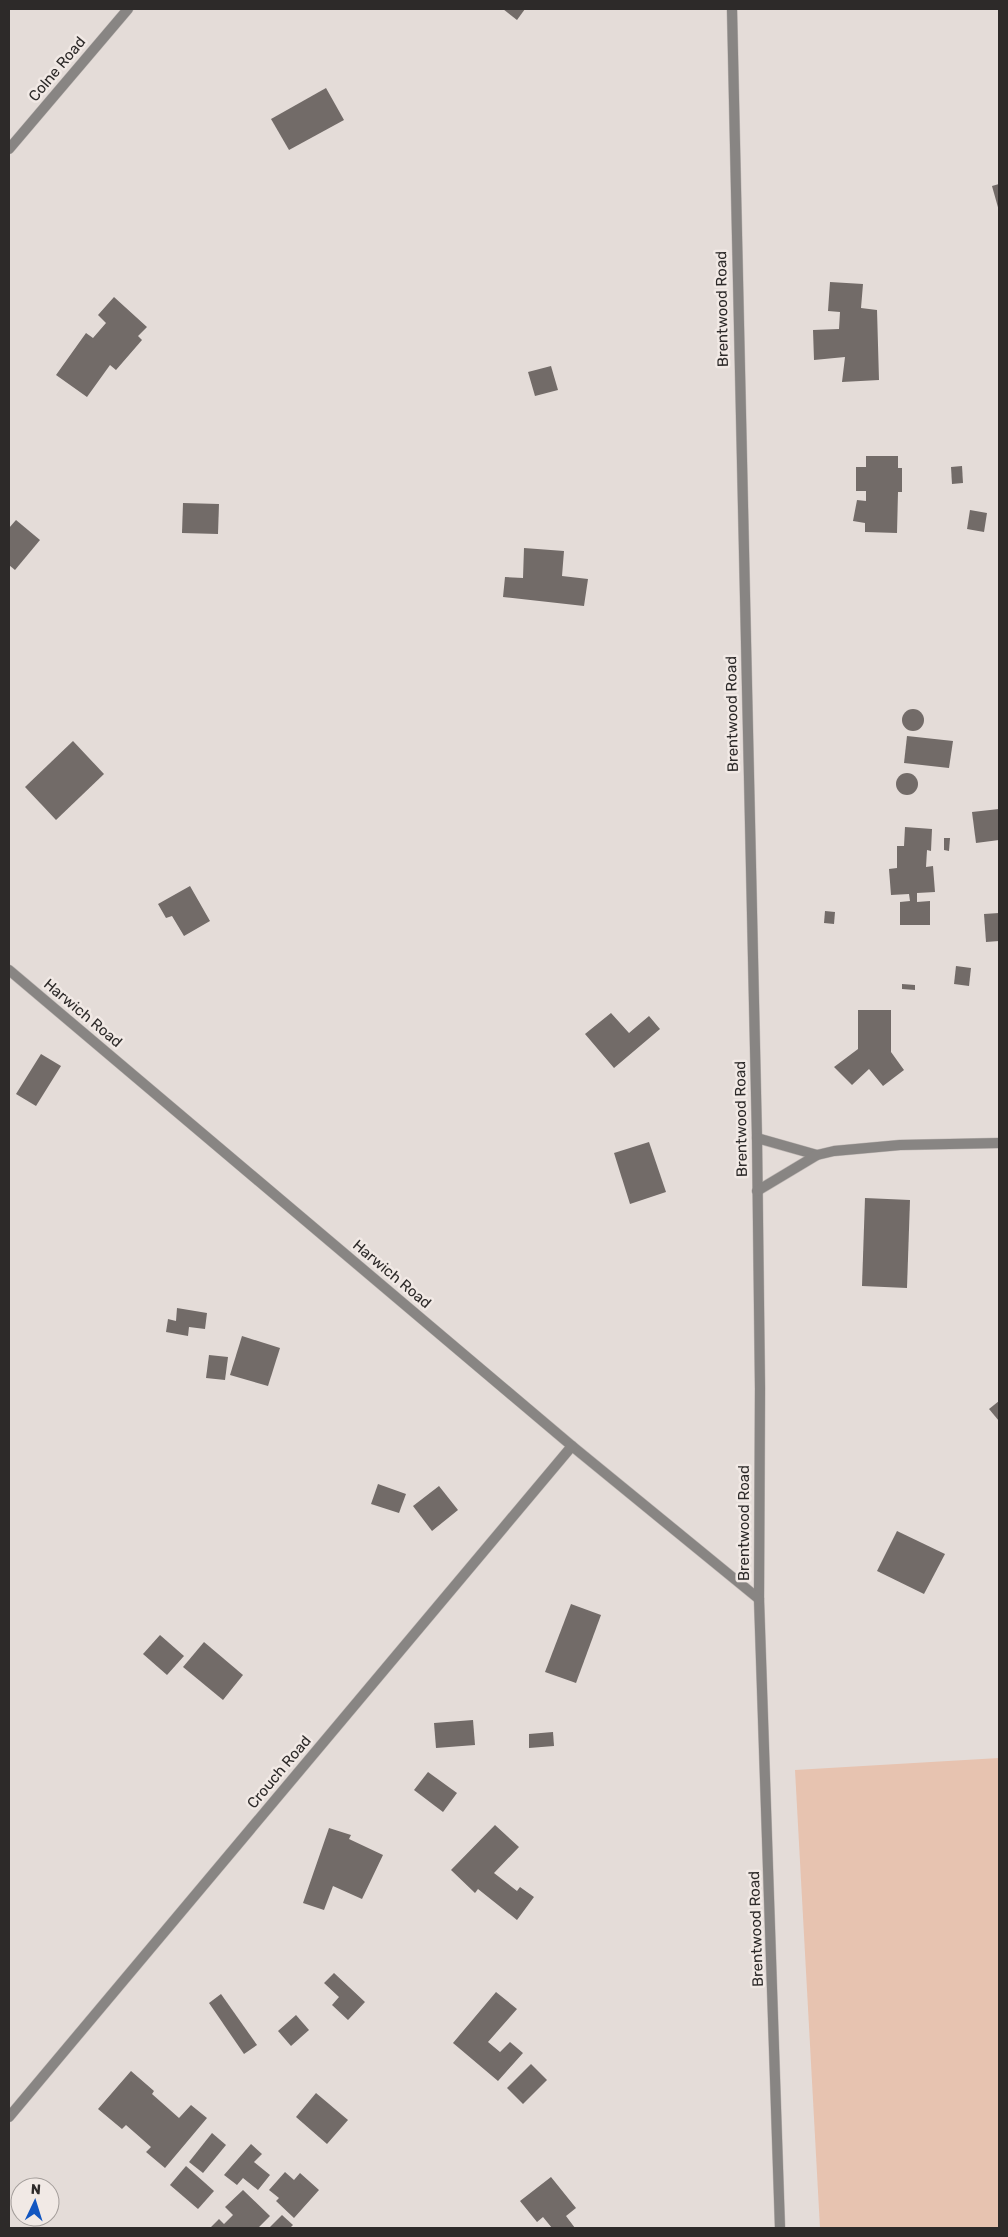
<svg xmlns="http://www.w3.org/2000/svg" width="1008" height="2237" viewBox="0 0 1008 2237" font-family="Rubik,sans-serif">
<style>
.green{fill:#e7c3b0}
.building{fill:#726b68}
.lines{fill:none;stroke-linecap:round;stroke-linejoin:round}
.minor-casing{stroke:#bfb8b5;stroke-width:11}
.minor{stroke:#888583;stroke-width:10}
.labels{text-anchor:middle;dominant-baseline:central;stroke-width:5;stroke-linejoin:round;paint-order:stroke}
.street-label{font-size:15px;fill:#2d2a29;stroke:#f1e9e5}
</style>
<rect width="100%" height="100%" fill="#e4dcd8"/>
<polygon class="green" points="999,1758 999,2228 820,2228 795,1770"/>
<g class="building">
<polygon points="503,9 525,9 517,20"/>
<polygon points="326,88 344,120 289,150 271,119"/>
<polygon points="999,184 999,211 992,186"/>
<polygon points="830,282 863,284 861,308 877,310 879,380 842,382 845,357 814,360 813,330 839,329 840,312 828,311"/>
<polygon points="114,297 147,327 138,336 142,340 116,370 110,365 87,397 56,375 86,333 93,338 106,323 98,315"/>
<polygon points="551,366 558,390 535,396 528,372"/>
<polygon points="866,456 898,456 898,468 902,468 902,492 898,492 897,533 865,532 865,523 853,521 857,500 866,501 866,491 856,491 856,467 866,467"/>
<polygon points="962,466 963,483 952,484 951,467"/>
<polygon points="183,503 219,504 218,534 182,533"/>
<polygon points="970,510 987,513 984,532 967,529"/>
<polygon points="16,520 40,540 15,570 9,565 9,528"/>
<polygon points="524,548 564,551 562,576 588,579 584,606 503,597 505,577 523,578"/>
<circle cx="913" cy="720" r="11"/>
<polygon points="907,736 953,741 949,768 904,763"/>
<polygon points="73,741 104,774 56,820 25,787"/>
<circle cx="907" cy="784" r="11"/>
<polygon points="999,809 999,840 976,843 972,812"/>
<polygon points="905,827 932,829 931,851 927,850 926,867 933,866 935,892 917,893 917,902 930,901 930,925 900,925 900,902 910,901 909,894 891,895 889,869 897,868 897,846 904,846"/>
<polygon points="944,838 950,838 949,851 944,850"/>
<polygon points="190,886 210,921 184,936 172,916 166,918 158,904"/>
<polygon points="825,911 835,912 834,924 824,923"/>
<polygon points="999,913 999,941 986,942 984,914"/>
<polygon points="956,966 971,968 969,986 954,984"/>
<polygon points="902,984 915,985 915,990 902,989"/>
<polygon points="858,1010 891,1010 891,1052 904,1070 883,1086 869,1069 852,1085 834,1067 858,1049"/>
<polygon points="611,1013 629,1033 649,1016 660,1029 614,1068 585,1034"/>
<polygon points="41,1054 61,1066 36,1106 16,1094"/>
<polygon points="649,1142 666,1192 630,1204 614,1153"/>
<polygon points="865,1198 910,1200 907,1288 862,1286"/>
<polygon points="177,1308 207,1313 205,1329 189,1327 188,1336 166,1332 168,1319 176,1321"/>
<polygon points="242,1336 280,1348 268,1386 230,1375"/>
<polygon points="209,1355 228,1357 225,1380 206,1378"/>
<polygon points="999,1401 999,1421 989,1409"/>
<polygon points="378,1484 406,1494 399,1513 371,1504"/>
<polygon points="439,1486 458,1510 432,1531 413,1506"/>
<polygon points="897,1531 945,1554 924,1594 877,1571"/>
<polygon points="571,1604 601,1615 576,1683 545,1672"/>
<polygon points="160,1635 184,1656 167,1675 143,1654"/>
<polygon points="204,1642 243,1675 223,1700 183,1667"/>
<polygon points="473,1720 475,1745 436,1748 434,1723"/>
<polygon points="553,1732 554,1746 529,1748 529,1734"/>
<polygon points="428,1772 457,1793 443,1812 414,1790"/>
<polygon points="495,1825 519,1847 494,1873 517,1891 520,1887 534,1897 517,1920 478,1889 475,1893 451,1870"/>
<polygon points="329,1828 351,1835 349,1839 383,1855 362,1899 333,1886 324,1910 303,1903"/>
<polygon points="334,1973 365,2002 348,2020 332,2005 339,1997 324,1983"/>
<polygon points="496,1992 517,2009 488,2042 500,2052 510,2042 523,2053 498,2081 453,2043"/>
<polygon points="221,1994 257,2045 244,2054 209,2003"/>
<polygon points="296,2015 309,2030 291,2046 278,2031"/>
<polygon points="531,2064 547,2080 523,2104 507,2088"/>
<polygon points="131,2071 154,2091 152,2094 179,2118 191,2105 207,2118 165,2168 146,2152 151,2147 126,2125 122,2129 98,2109"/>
<polygon points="316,2093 348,2120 327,2144 296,2117"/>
<polygon points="212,2133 226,2145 203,2173 189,2162"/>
<polygon points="251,2144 262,2154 254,2162 270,2175 258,2190 243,2178 237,2185 224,2175"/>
<polygon points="186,2166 214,2191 198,2209 170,2185"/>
<polygon points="285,2172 294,2180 300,2173 319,2190 294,2218 276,2201 279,2198 269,2190"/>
<polygon points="551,2177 576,2208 566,2216 575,2228 552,2228 543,2217 537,2222 520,2201"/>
<polygon points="243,2190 270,2216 258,2228 210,2228 219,2219 224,2224 233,2215 225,2207"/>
<polygon points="282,2215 293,2225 290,2228 272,2228 270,2227"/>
</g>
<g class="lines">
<g class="minor-casing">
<g id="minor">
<polyline points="732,9 757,1138 760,1388 759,1599 780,2228"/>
<polyline points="9,149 128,9"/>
<polyline points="9,970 572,1446 759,1599"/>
<polyline points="757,1138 817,1155"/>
<polyline points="757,1191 817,1155 834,1151 900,1145 999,1143"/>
<polyline points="9,2117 572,1446"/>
</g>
</g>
<use href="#minor" class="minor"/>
</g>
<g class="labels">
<g class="street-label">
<text transform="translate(57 69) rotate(-50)">Colne Road</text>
<text transform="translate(722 309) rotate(-91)">Brentwood Road</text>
<text transform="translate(732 714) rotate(-91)">Brentwood Road</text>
<text transform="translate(83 1013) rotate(40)">Harwich Road</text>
<text transform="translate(741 1119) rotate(-91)">Brentwood Road</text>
<text transform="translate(392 1274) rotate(40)">Harwich Road</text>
<text transform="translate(744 1523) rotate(-90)">Brentwood Road</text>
<text transform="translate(279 1772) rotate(-50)">Crouch Road</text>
<text transform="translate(756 1929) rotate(-92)">Brentwood Road</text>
</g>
</g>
<rect width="1008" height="2237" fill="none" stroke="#2d2a29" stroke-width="20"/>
<g transform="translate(35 2202) rotate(4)"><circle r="24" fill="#f1e9e5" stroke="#a39d9a"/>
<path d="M0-4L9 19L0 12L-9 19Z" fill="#1256c1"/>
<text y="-8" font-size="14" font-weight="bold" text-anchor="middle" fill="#2d2a29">N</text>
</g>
</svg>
